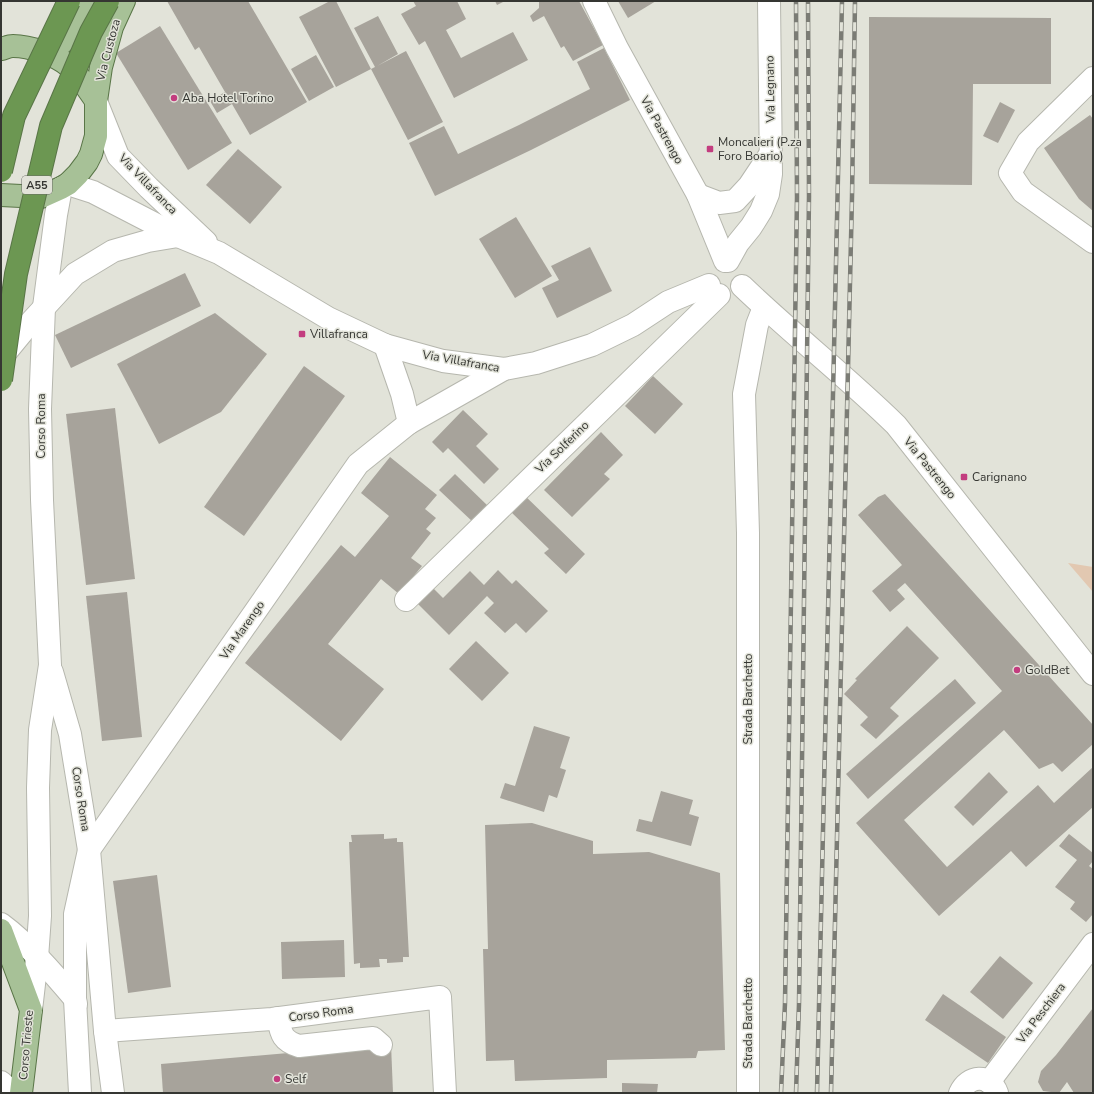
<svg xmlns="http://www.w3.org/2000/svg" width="1094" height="1094" viewBox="0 0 1094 1094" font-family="'Nunito Sans',sans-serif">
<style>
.green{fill:#e2c8b1}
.building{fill:#a7a39b}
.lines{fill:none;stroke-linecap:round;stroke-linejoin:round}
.minor-casing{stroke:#b6b7ae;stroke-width:24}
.major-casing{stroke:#597547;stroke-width:24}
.minor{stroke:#fff;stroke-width:22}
.major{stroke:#a7c197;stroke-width:22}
.rail-casing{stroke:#7b7c75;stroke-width:4.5}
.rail{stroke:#e2e3d9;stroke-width:3;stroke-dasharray:9;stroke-linecap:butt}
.highway-bridge-casing{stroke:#597547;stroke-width:24;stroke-linecap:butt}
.highway-bridge{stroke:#6c9752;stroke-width:22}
.poi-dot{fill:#c33d7f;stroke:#e2e3d9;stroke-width:1.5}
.labels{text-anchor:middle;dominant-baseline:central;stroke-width:3;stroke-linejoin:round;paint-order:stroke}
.shield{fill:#e2e3d9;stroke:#696a64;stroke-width:1}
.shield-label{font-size:11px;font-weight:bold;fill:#353632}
.street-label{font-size:12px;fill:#353632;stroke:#e2e3d9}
.poi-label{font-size:12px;fill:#353632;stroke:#e2e3d9;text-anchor:start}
</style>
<rect width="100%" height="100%" fill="#e2e3d9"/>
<polygon class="green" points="1068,563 1093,567 1093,592"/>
<g class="building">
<polygon points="167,1 248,1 307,102 250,135 232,104 217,113 210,101 225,92 199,47 195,50"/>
<polygon points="330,1 336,1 371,69 375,67 354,28 378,16 398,54 377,66 406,51 443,122 408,140 371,69 336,87 299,17"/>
<polygon points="413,1 457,1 466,19 446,30 461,58 513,32 528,60 454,98 425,41 419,45 401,14 416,6"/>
<polygon points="495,1 505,1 497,5"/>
<polygon points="539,1 579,1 603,45 573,61 564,46 561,48 544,16 533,22 530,16 539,8"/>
<polygon points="618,1 656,1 628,18"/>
<polygon points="869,17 1051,18 1051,84 973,84 972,185 869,184"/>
<polygon points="160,26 232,143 188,170 116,53"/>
<polygon points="604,48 630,100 531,150 435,196 409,143 444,126 458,154 519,125 590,89 577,62"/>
<polygon points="316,55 334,87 309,101 291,69"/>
<polygon points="1000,102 1015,110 998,143 983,136"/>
<polygon points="1090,115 1093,119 1093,211 1079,199 1044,148"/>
<polygon points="238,149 282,187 250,224 206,185"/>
<polygon points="516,217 552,276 515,298 479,239"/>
<polygon points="590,247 612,291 557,318 542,288 559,280 551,266"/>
<polygon points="185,273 201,306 71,368 55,335"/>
<polygon points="215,313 267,354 221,412 159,444 117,364"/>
<polygon points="304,366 345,396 244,536 204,507"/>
<polygon points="653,376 683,404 655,434 625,406"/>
<polygon points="115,408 135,579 86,585 66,414"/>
<polygon points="463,410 488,434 476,446 499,469 484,484 448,448 443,453 432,442"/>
<polygon points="601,432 623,455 604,474 610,479 572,517 544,490"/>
<polygon points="390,457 437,495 425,509 436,518 426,529 431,533 411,558 422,566 399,594 381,579 328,644 384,689 341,741 245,663 341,545 355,557 389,516 361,493"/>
<polygon points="455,474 489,507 474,523 439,490"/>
<polygon points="521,492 585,554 566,574 544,553 549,549 506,507"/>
<polygon points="885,494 1093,725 1093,744 1062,772 1053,763 1039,769 1004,730 904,820 947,867 1038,785 1054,803 1093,767 1093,807 1026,867 1011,851 939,916 856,823 1002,691 905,583 897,590 905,599 890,612 872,591 902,565 858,515 878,497"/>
<polygon points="498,570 512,584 516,580 548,611 526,633 516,623 505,633 484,613 494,603 487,596 449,635 410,596 426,581 443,598 470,571 484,585"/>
<polygon points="127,592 142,737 102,741 86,596"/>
<polygon points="907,626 939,658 890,708 899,716 876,739 860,725 868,717 844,694 857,680 855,679"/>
<polygon points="476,641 509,673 482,701 449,669"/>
<polygon points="955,679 976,703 868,799 846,774"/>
<polygon points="534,726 570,737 560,768 566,770 557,798 549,795 544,812 500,798 505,783 515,786"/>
<polygon points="989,772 1008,792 973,826 954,807"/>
<polygon points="661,791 693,800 689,814 699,817 691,846 636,831 639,819 652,822"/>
<polygon points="532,823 593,841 593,854 649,852 720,873 725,1050 698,1051 696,1058 607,1060 607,1078 515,1081 514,1060 486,1061 483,949 488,949 485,825"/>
<polygon points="384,834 384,839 397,838 397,842 403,842 409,957 403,957 403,962 387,963 387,959 379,959 380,967 360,968 360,963 354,964 349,842 352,842 351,835"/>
<polygon points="1069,834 1093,853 1093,861 1089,866 1093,869 1093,914 1086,922 1070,909 1075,902 1055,887 1077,860 1059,846"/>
<polygon points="157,875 171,987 128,993 113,881"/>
<polygon points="344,940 345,977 282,979 281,942"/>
<polygon points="1000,956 1033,983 1003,1019 970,992"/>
<polygon points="943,994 1006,1037 988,1063 925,1020"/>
<polygon points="1093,1008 1093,1093 1074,1093 1067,1082 1059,1093 1043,1091 1038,1082 1041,1071 1056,1055"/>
<polygon points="391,1044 393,1093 163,1093 161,1064"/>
<polygon points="622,1083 658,1084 657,1093 622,1093"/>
</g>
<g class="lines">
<g class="minor-casing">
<g id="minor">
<polyline points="594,1 617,48 698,195 725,261"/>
<polyline points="1093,78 1028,142 1010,173 1023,192 1093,242"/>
<polyline points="96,101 118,156 149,188 206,242"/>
<polyline points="68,184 93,192 178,236 219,253 328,318 385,345 443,361 504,369 536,363 592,345 633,325 668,302 709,285"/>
<polyline points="698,195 719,203 735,201 749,186 771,153"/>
<polyline points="728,261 738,243 751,227 761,211 768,194 771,174 769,1"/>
<path d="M742,286C792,334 846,376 896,425L1093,674"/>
<polyline points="385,345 402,394 409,423"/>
<polyline points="1,358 29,324 75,274 113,251 148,241 178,236"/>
<polyline points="406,600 719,295"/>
<polyline points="52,672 70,734 89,850 105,1031 113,1093"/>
<path d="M1,924C28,944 53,973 75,999L76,1004"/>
<polyline points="31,1010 37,958 40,916 38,788 40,730 50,665 42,500 40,409 44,307 56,215 61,188"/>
<path d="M278,1018C281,1035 283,1041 299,1046L373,1038L381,1045"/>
<polyline points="105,1031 272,1019 440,997 445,1093"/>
<polyline points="1,1082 13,1093"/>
<polyline points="989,1082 1093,944"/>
<polyline points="80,1093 75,999 75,914 89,850 358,464 409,423 504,369"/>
<polyline points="748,1093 748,533 744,394 757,325 764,307"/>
<path d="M960,1093C968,1075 990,1073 997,1093"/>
</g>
</g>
<g class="major-casing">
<g id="major">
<path d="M1,49C5,48 9,46 13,46C30,46 56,55 69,66C80,76 88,89 96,101"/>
<polyline points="49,55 70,35 83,16 90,1"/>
<polyline points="1,195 41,197 61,188 68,184 78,174 87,162 91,154 96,136 96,101 101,67 112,27 124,1"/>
<polyline points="1,930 31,1010 21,1093"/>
</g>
</g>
<use href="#minor" class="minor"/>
<use href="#major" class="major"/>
<g class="rail-casing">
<g id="rail">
<polyline points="781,1093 785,1003 797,197 796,1"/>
<polyline points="796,1093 799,1004 809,196 808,1"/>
<polyline points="817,1093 842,1"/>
<polyline points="831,1093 852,197 855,1"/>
</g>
</g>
<use href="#rail" class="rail"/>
<g class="highway-bridge-casing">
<g id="highway-bridge">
<polyline points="1,171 14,116 69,1"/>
<polyline points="1,380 16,274 51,126 91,32 108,1"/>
</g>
</g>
<use href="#highway-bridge" class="highway-bridge"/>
</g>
<g class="poi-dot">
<circle cx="174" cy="98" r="4"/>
<rect x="706" y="145" width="8" height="8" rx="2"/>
<rect x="298" y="330" width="8" height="8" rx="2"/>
<rect x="960" y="473" width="8" height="8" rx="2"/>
<circle cx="1017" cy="670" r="4"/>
<circle cx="277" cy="1079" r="4"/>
</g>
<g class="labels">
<rect class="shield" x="22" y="176" width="30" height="18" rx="3"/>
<g class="shield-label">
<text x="37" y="185">A55</text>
</g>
<g class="street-label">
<text transform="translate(108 50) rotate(-75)">Via Custoza</text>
<text transform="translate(770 89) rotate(-91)">Via Legnano</text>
<text transform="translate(662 130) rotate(61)">Via Pastrengo</text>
<text transform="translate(148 184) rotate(46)">Via Villafranca</text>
<text transform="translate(461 361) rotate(10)">Via Villafranca</text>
<text transform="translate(41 426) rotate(-90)">Corso Roma</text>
<text transform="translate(562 447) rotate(-44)">Via Solferino</text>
<text transform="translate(930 468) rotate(51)">Via Pastrengo</text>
<text transform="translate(242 630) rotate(-55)">Via Marengo</text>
<text transform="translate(748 699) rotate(-90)">Strada Barchetto</text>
<text transform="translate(81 799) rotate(81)">Corso Roma</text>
<text transform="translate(321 1013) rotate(-8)">Corso Roma</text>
<text transform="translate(1041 1013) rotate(-53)">Via Peschiera</text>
<text transform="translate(748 1023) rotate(-90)">Strada Barchetto</text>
<text transform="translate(26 1045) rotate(-85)">Corso Trieste</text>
</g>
<g class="poi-label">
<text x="182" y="98">Aba Hotel Torino</text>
<text x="718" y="142">Moncalieri (P.za<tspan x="718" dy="14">Foro Boario)</tspan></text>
<text x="310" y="334">Villafranca</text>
<text x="972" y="477">Carignano</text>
<text x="1025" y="670">GoldBet</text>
<text x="285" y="1079">Self</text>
</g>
</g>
<rect width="1094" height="1094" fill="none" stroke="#353632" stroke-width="4"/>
</svg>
